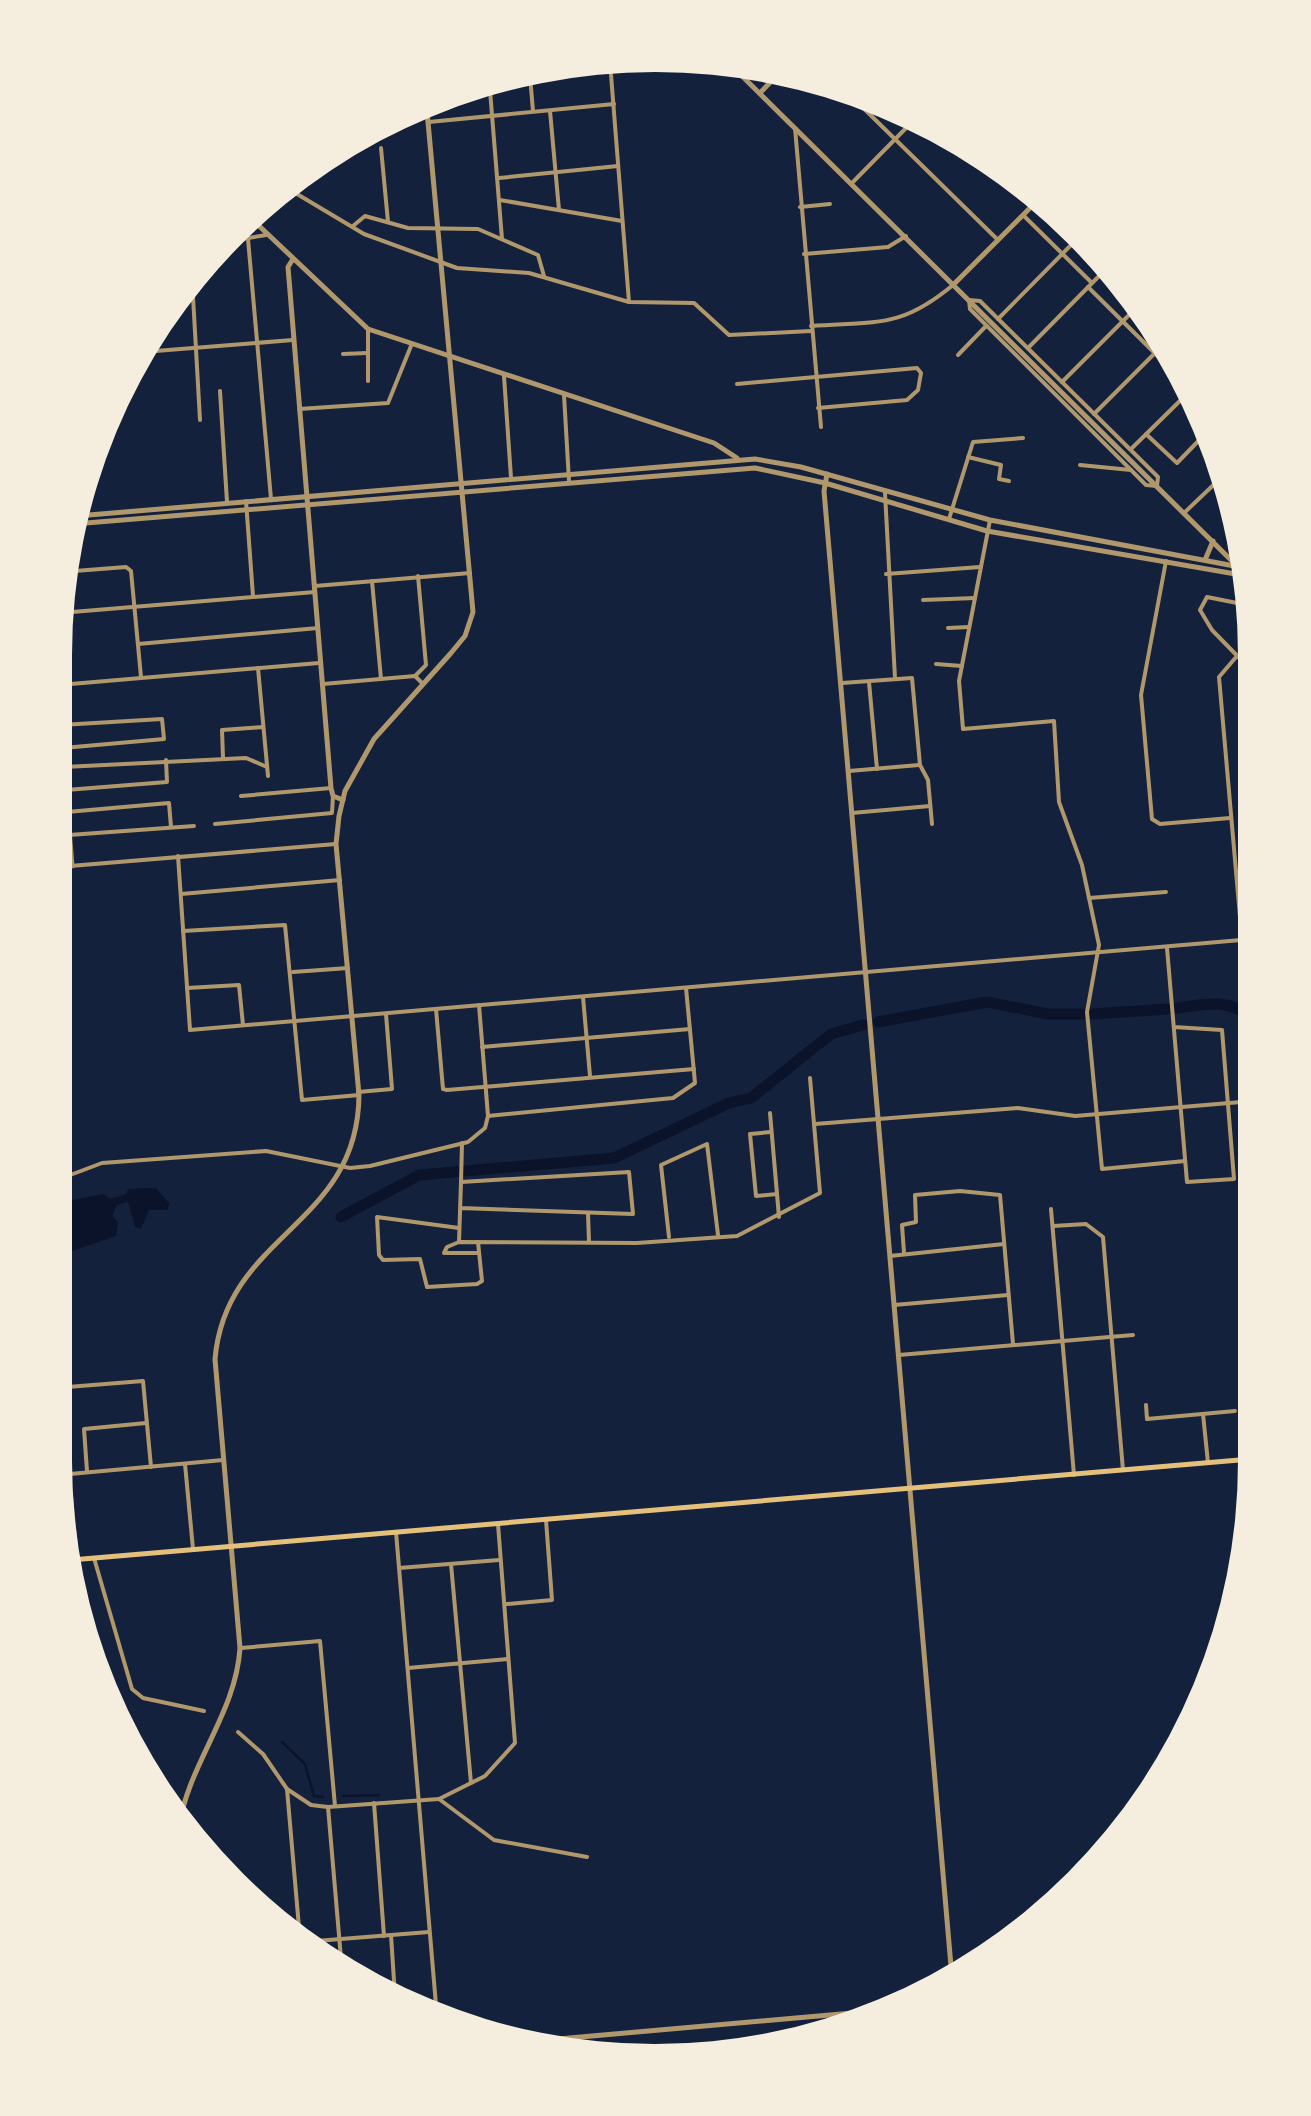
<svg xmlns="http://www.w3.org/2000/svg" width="1311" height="2116" viewBox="0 0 1311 2116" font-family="Cabin,sans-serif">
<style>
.water{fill:#0b132b}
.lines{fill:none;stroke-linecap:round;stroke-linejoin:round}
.stream{stroke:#0b132b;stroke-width:2.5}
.river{stroke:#0b132b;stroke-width:11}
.minor{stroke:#b1986c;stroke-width:4}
.tertiary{stroke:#b1986c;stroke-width:5}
.secondary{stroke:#e5c07b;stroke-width:5}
</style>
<rect width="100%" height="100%" fill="#14213d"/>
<polygon class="water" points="144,1188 156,1188 169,1203 168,1210 149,1210 141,1229 135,1227 128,1202 117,1205 112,1216 118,1222 116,1236 72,1251 56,1265 56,1203 104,1194 110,1199 126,1194 128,1189"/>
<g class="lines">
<g class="stream">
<polyline points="282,1742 305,1764 314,1796 323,1797"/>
<polyline points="343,1796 379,1795"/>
</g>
<g class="river">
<path d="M1177,1008C1206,1004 1228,998 1253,1018"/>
<polyline points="1091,1014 1168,1009"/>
<polyline points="878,1022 987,1002 1048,1014 1083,1014"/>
<polyline points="341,1217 419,1175 614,1158 729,1103 751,1098 831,1034 863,1025"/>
</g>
<g class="minor">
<polyline points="610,62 629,302"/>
<polyline points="530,76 533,111"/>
<polyline points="490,90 502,239"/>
<polyline points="850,95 998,240"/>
<polyline points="550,111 559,210"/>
<polyline points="429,122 614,104"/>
<polyline points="795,128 821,427"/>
<polyline points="381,148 388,222"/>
<polyline points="1010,174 1037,201"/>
<polyline points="499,178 618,166"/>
<polyline points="851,184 910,124"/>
<polyline points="292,191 364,234 457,268 529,273 629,302 694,303 729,335 811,331"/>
<polyline points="500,200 622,221"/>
<polyline points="800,207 830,204"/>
<polyline points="1024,216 1092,283"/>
<polyline points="353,226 365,216 408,228 478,229 538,255 544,276"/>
<polyline points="248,239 271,499"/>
<polyline points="236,240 266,235"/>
<polyline points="804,254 888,247 906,236"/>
<polyline points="192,279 200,420"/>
<polyline points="1088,287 1191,389"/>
<polygon points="969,300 980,301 1158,477 1157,486 1146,485 970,309"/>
<polyline points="998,319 1075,241"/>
<path d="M811,326C877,321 900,329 953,285"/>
<polyline points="1029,347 1103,272"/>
<polyline points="143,352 293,340"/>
<polyline points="343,354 367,353"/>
<polyline points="958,355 986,326"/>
<polyline points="504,376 511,478"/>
<polyline points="368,381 368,329"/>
<polyline points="1062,382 1135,309"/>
<polyline points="737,384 917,368 921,373 918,390 907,400 818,408"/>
<polyline points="220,391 227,502"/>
<polyline points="564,395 569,481"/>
<polyline points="299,409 388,403 411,346"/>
<polyline points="1094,414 1165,343"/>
<polyline points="1146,434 1177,463 1209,430"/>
<polyline points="1131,449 1191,390"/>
<polyline points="968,457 1001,465 999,479 1009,481"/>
<polyline points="1080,465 1131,470"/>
<polyline points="1221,478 1229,485"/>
<polyline points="885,493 895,678"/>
<polyline points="246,501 253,596"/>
<polyline points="1184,513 1226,473"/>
<polyline points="949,519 973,442 1023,438"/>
<polyline points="990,520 959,681 963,729 1054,721 1059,802 1082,865 1099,945 1087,1012 1102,1169 1185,1161"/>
<polyline points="1166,561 1141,695 1152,819 1160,824 1230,818"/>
<polyline points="62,572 126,567 131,571 141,677"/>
<polyline points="886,574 980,567"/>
<polyline points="372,581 381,679"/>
<polyline points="315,586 470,573"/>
<polyline points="923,600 975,598"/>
<polyline points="60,613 315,592"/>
<polyline points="948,628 969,627"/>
<polyline points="138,644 318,628"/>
<polyline points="1237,656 1219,677 1242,940"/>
<polyline points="936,664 962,666"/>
<polyline points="258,668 268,776"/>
<polyline points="1254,673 1212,630 1200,610 1207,597 1242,604 1255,617"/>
<polyline points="415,676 426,665 418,576"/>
<polyline points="869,682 877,769"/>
<polyline points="842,683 912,678 920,765 928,780 932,824"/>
<polyline points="323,684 415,676 423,684"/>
<polyline points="59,685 319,663"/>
<polyline points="61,725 162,719 164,739 63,748"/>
<polyline points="223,758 222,730 263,727"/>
<polyline points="64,767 246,758 267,767"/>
<polyline points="849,771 919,765"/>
<polyline points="66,790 167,782 166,760"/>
<polyline points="241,796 331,788"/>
<polyline points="67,812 169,803 171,827"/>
<polyline points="852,813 930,806"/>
<polyline points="215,824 332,813 333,796"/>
<polyline points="69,835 194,826"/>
<polyline points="178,856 190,1030 1253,939"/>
<polyline points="58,867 336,844"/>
<polyline points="181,894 340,880"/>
<polyline points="1089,898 1166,892"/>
<polyline points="183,931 285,925 302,1100 359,1095"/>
<polyline points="1167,948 1187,1182 1234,1179 1222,1030 1174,1027"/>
<polyline points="293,972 348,968"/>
<polyline points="187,988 239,985 243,1025"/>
<polyline points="583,997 590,1076"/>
<polyline points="436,1009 443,1089 447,1090 694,1069"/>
<polyline points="482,1047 690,1029"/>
<polyline points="358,1092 392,1089 386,1014"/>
<polyline points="770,1113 779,1217"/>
<polyline points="488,1116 673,1098 695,1083 686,988"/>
<polyline points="815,1124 1018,1108 1075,1116 1253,1101"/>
<polyline points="771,1132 750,1134 756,1196 777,1194"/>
<polyline points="57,1180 102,1163 266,1151 350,1168 370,1166 468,1142 485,1128 488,1116 479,1005"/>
<polyline points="461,1182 462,1143"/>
<polyline points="1051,1209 1074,1475"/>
<polyline points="588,1213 589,1242"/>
<polyline points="1053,1226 1086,1224 1103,1237 1123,1470"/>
<polyline points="459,1228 377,1217 379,1255 383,1260 420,1259 427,1287 477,1284 482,1281 478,1242"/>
<polyline points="669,1237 661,1165 707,1144 718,1235"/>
<polyline points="459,1242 461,1182 629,1172 633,1214 460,1208"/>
<polyline points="479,1253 444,1253 447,1247 459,1242 637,1243 737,1236 820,1193 810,1078"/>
<polyline points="904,1253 902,1225 916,1222 915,1195 960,1191 1000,1195 1013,1344"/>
<polyline points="890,1256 1004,1244"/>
<polyline points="894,1305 1008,1295"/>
<polyline points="899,1355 1133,1335"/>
<polyline points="55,1388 143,1381 151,1467"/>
<polyline points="1146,1405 1147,1419 1235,1411"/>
<polyline points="1203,1414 1208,1463"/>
<polyline points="55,1446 57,1461 70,1474 223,1460"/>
<polyline points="185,1464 193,1549"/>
<polyline points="87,1471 84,1429 146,1423"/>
<polyline points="69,1475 77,1559"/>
<polyline points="396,1532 437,2017"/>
<polyline points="94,1558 132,1689 143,1698 204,1711"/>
<polyline points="451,1564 471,1783"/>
<polyline points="399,1568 499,1560"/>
<polyline points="507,1604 552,1600 546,1520"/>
<polyline points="241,1648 320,1641 335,1806"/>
<polyline points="408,1668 508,1659"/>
<polyline points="238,1732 263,1754 287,1789 311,1805 328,1807 439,1799 485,1776 515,1743 498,1524"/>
<polyline points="287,1789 300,1939"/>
<polyline points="439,1799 494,1840 587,1857"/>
<polyline points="374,1803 384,1936"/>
<polyline points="328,1807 342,1970"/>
<polyline points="391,1935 395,1996"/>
<polyline points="303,1942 429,1932"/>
</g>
<g class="tertiary">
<polyline points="737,71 1236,565"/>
<polyline points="760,93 779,73"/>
<polyline points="256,223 368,329 714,443 737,458"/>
<polyline points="293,259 288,267 331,788 333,796 343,800"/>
<polyline points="953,285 1039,199"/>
<polyline points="827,474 824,491 952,1978"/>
<polyline points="77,516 755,459 801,467 990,520 1245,568"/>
<polyline points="74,524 755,468 825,483 987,531 1247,576"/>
<polyline points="1205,560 1213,541"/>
<polyline points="59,705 72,866"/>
<path d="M179,1826C189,1763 236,1713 240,1648L215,1359C226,1233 358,1227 359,1095L336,844L339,816L345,791L374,739L451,653L465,636L473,612L427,111"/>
<polyline points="535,2041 886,2010"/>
</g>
<polyline class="secondary" points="71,1560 1251,1459"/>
</g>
<path d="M0 0H1311V2116H0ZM655 72H655A583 583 0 0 1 1238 655V1461A583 583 0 0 1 655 2044H655A583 583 0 0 1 72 1461V655A583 583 0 0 1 655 72Z" fill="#f5edde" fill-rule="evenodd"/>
</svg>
